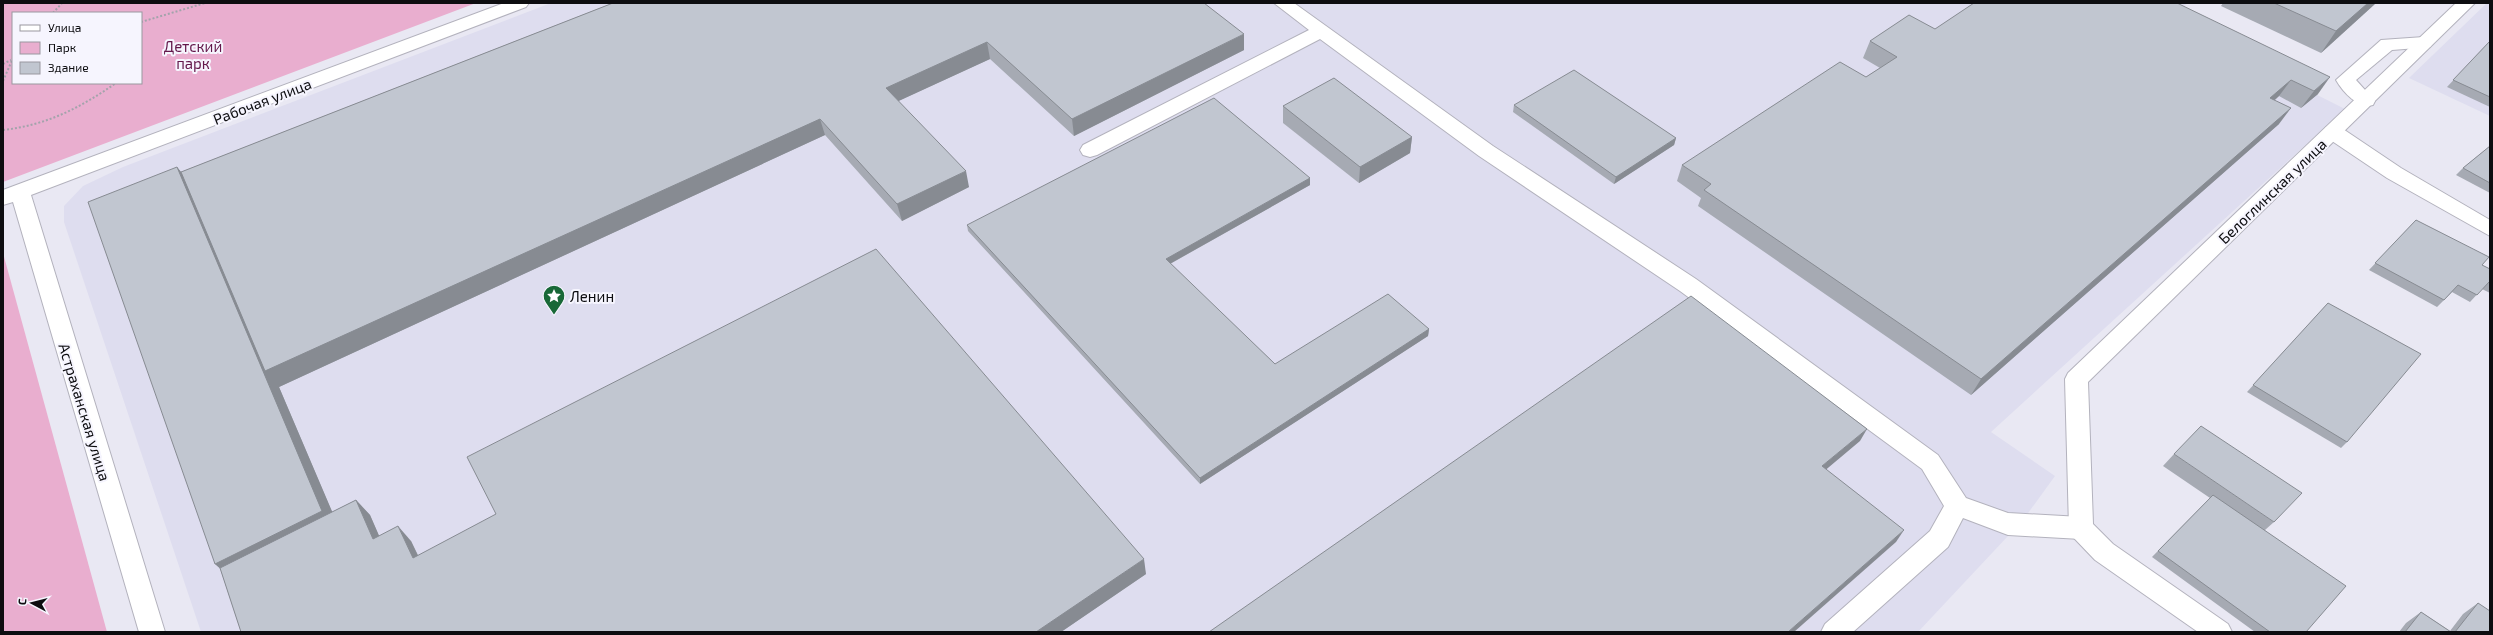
<svg xmlns="http://www.w3.org/2000/svg" width="2493" height="635" viewBox="0 0 2493 635" font-family="'Exo 2',sans-serif">
<style>
.built{fill:#deddef}
.green{fill:#e9aecf;fill-rule:evenodd}
.lines{fill:none;stroke-linecap:round;stroke-linejoin:round}
.lane-casing{stroke:#b3b2bd;stroke-width:2}
.street-casing{stroke:#b3b2bd;stroke-width:2}
.secondary-casing{stroke:#b3b2bd;stroke-width:2}
.path{stroke:#a3a3ab;stroke-width:2;stroke-dasharray:2 2;stroke-linecap:butt}
.lane{fill:#fff;fill-rule:evenodd}
.street{fill:#fff;fill-rule:evenodd}
.secondary{fill:#fff;fill-rule:evenodd}
.wall{fill:#a6aab3}
.shaded-wall{fill:#878b92}
.building{fill:#c1c6d0;stroke:#878b92}
.labels{text-anchor:middle;dominant-baseline:central;stroke-width:4;stroke-linejoin:round;paint-order:stroke}
.park-label{font-size:15px;fill:#63174a;stroke:#f6f5fe}
.street-label{font-size:15px;fill:#0d0d10;stroke:#f6f5fe}
.poi-label{font-size:15px;fill:#0d0d10;stroke:#f6f5fe;text-anchor:start}
</style>
<rect width="100%" height="100%" fill="#e9e8f3"/>
<g class="built">
<polygon points="551,3 2188,3 2167,19 2345,109 1991,432 2055,476 2023,520 1918,632 201,632 64,222 64,206 83,186 123,167"/>
<polygon points="2487,3 2490,3 2490,116 2409,78"/>
</g>
<g class="green">
<path d="M3,3H476L3,182ZM13,13H141V83H13Z"/>
<polygon points="3,253 107,632 3,632"/>
</g>
<g class="lines">
<g class="lane-casing">
<g id="lane">
<polygon points="1274,3 1294,3 1493,146 1696,279 1938,455 1966,498 2008,513 2081,517 2090,520 2093,528 2090,536 2081,539 2008,535 1963,518 1948,547 1853,632 1821,632 1825,624 1930,531 1944,506 1922,469 1680,291 1479,156 1320,39 1097,155 1090,157 1083,155 1080,150 1083,145 1309,30"/>
<path d="M2424,37L2430,39L2433,43L2430,47L2392,50L2356,80L2375,101L2373,105C2358,109 2343,92 2336,80L2381,40Z"/>
<polygon points="2333,126 2340,127 2401,168 2490,220 2490,236 2387,178 2326,137 2323,132 2326,127"/>
</g>
</g>
<g class="street-casing">
<polygon id="street" points="2456,3 2475,3 2088,382 2093,524 2113,544 2228,624 2232,632 2198,632 2095,560 2072,536 2069,528 2065,379 2068,373"/>
</g>
<g class="secondary-casing">
<polygon id="secondary" points="504,3 529,3 526,7 31,195 165,632 139,632 13,202 3,205 3,190"/>
</g>
<g class="path">
<polyline points="53,13 62,3"/>
<polyline points="141,22 205,3"/>
<polyline points="3,64 11,60"/>
<polyline points="3,81 13,58"/>
<path d="M3,130C47,125 80,108 116,83"/>
</g>
<use href="#lane" class="lane"/>
<use href="#street" class="street"/>
<use href="#secondary" class="secondary"/>
</g>
<g class="wall">
<polygon points="613,3 1244,50 1074,136 990,59 898,101 969,187 902,221 825,135 279,387 332,512 356,500 370,515 379,536 411,541 418,555 1146,574 1061,632 241,632 220,568 215,564 177,167 181,172"/>
<polygon points="2177,3 2318,94 2301,108 2279,96 2275,100 2279,124 1971,395 1698,206 1701,198 1677,181 1682,165 1866,77 1880,68 1863,58 1870,41 1935,29"/>
<polygon points="2223,3 2376,3 2321,53 2221,6"/>
<polygon points="2490,41 2490,107 2447,87"/>
<polygon points="1514,105 1676,138 1674,145 1614,184 1513,112"/>
<polygon points="1283,106 1412,137 1410,153 1359,183 1283,123"/>
<polygon points="2490,146 2490,193 2456,175 2463,168"/>
<polygon points="1310,178 1310,185 1170,264 1275,364 1429,329 1428,336 1200,484 968,231 967,225"/>
<polygon points="2416,220 2482,265 2490,269 2490,293 2482,289 2470,302 2452,292 2437,307 2369,270"/>
<polygon points="2328,303 2347,442 2341,448 2247,392"/>
<polygon points="2174,454 2274,522 2265,530 2306,632 2255,632 2152,557 2210,498 2163,466"/>
<polygon points="2478,603 2490,632 2399,632 2406,623 2421,612 2450,631 2463,614"/>
</g>
<g class="shaded-wall">
<polygon points="2368,3 2376,3 2321,53 2336,31"/>
<polygon points="1244,34 1244,50 1074,136 1072,119"/>
<polygon points="987,42 990,59 890,105 886,88"/>
<polygon points="2330,77 2318,94 2301,108 2314,91"/>
<polygon points="2291,80 2279,96 2258,114 2270,98"/>
<polygon points="2291,108 2279,124 1971,395 1981,379"/>
<polygon points="820,119 825,135 279,387 340,530 236,583 215,564 177,167 194,188"/>
<polygon points="1412,137 1410,153 1359,183 1360,167"/>
<polygon points="1676,138 1674,145 1614,184 1616,177"/>
<polygon points="966,171 969,187 902,221 897,204"/>
<polygon points="1310,178 1310,185 1166,266 1166,259"/>
<polygon points="1429,329 1428,336 1200,484 1200,478"/>
<polygon points="1867,429 1860,441 1816,478 1822,466"/>
<polygon points="356,500 370,515 387,554 373,539"/>
<polygon points="398,526 411,541 426,573 413,558"/>
<polygon points="1904,530 1896,542 1794,632 1788,632"/>
<polygon points="1144,559 1146,574 1061,632 1036,632"/>
</g>
<g class="building">
<polygon points="613,3 1204,3 1244,34 1072,119 987,42 886,88 966,171 897,204 820,119 265,371 181,172"/>
<polygon points="1974,3 2177,3 2330,77 2314,91 2291,80 2270,98 2291,108 1981,379 1704,190 1711,184 1682,165 1840,62 1866,77 1897,57 1870,41 1909,15 1935,29"/>
<polygon points="2274,3 2368,3 2336,31"/>
<polygon points="2490,41 2490,97 2453,80"/>
<polygon points="1574,70 1676,138 1616,177 1514,105"/>
<polygon points="1334,78 1412,137 1360,167 1283,106"/>
<polygon points="1214,98 1310,178 1166,259 1275,364 1388,294 1429,329 1200,478 967,225"/>
<polygon points="2490,146 2490,183 2463,168"/>
<polygon points="177,167 322,511 215,564 88,202"/>
<polygon points="2416,220 2489,257 2482,265 2490,269 2490,283 2489,282 2477,295 2458,285 2444,300 2375,263"/>
<polygon points="876,249 1144,559 1036,632 241,632 220,568 356,500 373,539 398,526 413,558 496,514 467,457"/>
<polygon points="1691,296 1867,429 1822,466 1904,530 1788,632 1209,632"/>
<polygon points="2328,303 2421,354 2347,442 2253,385"/>
<polygon points="2201,426 2302,493 2274,522 2174,454"/>
<polygon points="2213,495 2346,586 2306,632 2270,632 2158,551"/>
<polygon points="2478,603 2490,611 2490,632 2455,632"/>
<polygon points="2421,612 2451,632 2405,632"/>
</g>
<defs>
<g id="sight-pin" transform="scale(1.15)"><path d="M0 17L-7.5 6A9.5 9.5 0 1 1 7.5 6Z" fill="#186837" stroke="#f6f5fe"/><path d="M0-6L1.8-2.2L6-1.7L2.9 1.2L3.7 5.4L0 3.3L-3.7 5.4L-2.9 1.2L-6-1.7L-1.8-2.2Z" fill="#fff"/></g>
</defs>
<g fill-rule="evenodd">
<use href="#sight-pin" x="554" y="296"/>
</g>
<g class="labels">
<g class="park-label">
<text x="193" y="46">Детский<tspan x="193" dy="17">парк</tspan></text>
</g>
<g class="street-label">
<text transform="translate(262 101) rotate(-21)">Рабочая улица</text>
<text transform="translate(2272 191) rotate(-44)">Белоглинская улица</text>
<text transform="translate(85 412) rotate(73)">Астраханская улица</text>
</g>
<g class="poi-label">
<text x="570" y="296">Ленин</text>
</g>
</g>
<rect width="2493" height="635" fill="none" stroke="#0d0d10" stroke-width="8"/>
<rect x="12" y="12" width="130" height="72" fill="#f6f5fe" stroke="#99989f"/>
<rect x="20" y="25" width="20" height="6" fill="#ffffff" stroke="#99989f"/>
<text x="48" y="32" font-size="12" fill="#0d0d10">Улица</text>
<rect x="20" y="42" width="20" height="12" fill="#e9aecf" stroke="#99989f"/>
<text x="48" y="52" font-size="12" fill="#0d0d10">Парк</text>
<rect x="20" y="62" width="20" height="12" fill="#c1c6d0" stroke="#99989f"/>
<text x="48" y="72" font-size="12" fill="#0d0d10">Здание</text>
<g transform="translate(32 603) rotate(277)" stroke="#f6f5fe" stroke-width="3" paint-order="stroke">
<path d="M0-3L7 15L0 10L-7 15Z" fill="#0d0d10"/>
<text y="-6" font-size="11" font-weight="bold" text-anchor="middle" fill="#0d0d10">С</text>
</g>
</svg>
